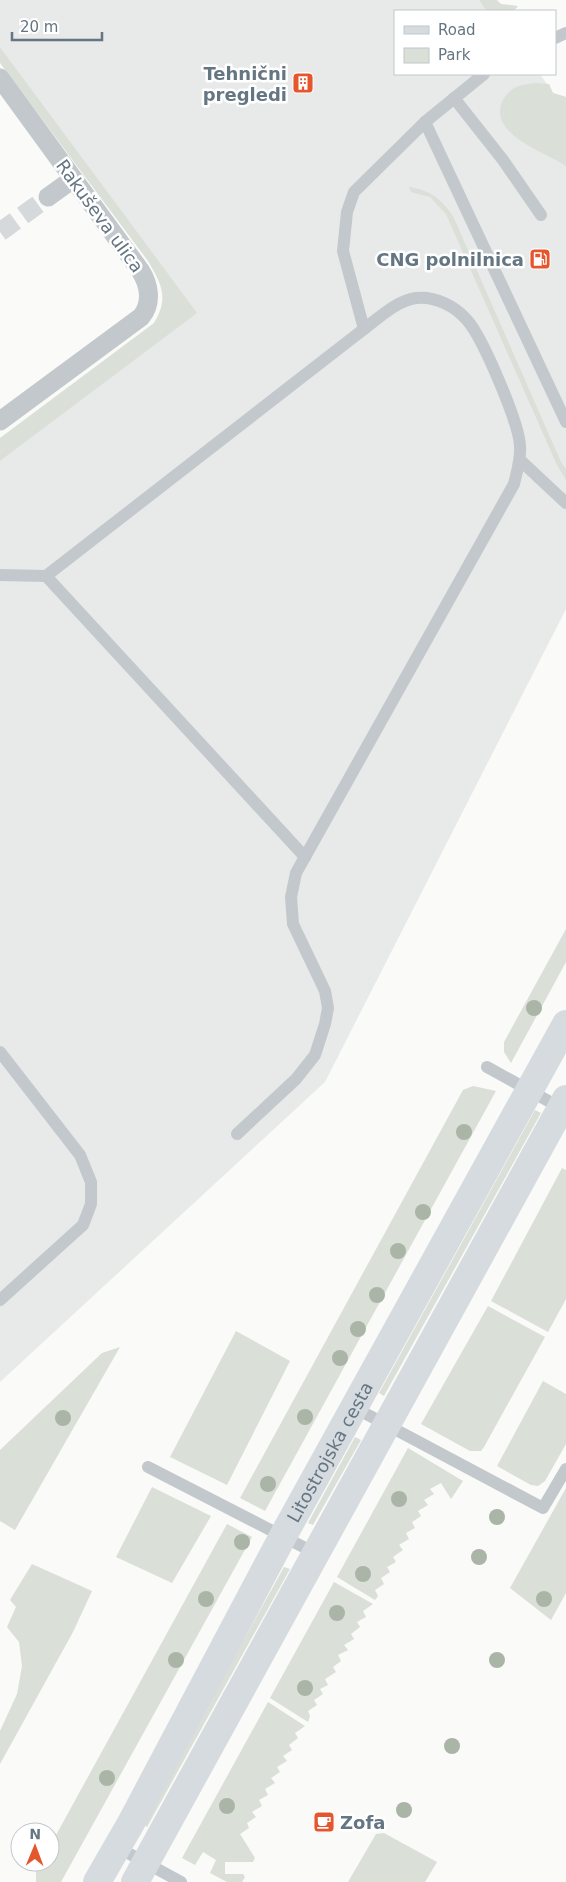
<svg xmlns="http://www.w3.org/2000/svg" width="566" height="1882" viewBox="0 0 566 1882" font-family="'DejaVu Sans',sans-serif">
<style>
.built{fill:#e8e9e9}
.green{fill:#dadfd7}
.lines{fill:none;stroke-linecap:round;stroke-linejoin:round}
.pedestrian-tunnel{stroke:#d5d9db;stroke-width:19;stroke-dasharray:19 9;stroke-linecap:butt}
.service{stroke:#c3c8cc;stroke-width:12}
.pedestrian{stroke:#c3c8cc;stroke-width:19}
.secondary{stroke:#d6dbdf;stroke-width:28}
.tree{fill:#aab4a7}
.labels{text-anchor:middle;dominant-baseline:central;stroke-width:5;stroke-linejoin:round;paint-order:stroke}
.poi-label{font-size:18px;font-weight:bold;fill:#657683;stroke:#fff;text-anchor:end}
.street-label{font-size:18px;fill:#657683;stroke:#fff}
</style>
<rect width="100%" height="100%" fill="#fafaf8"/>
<polygon class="built" points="0,0 479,0 486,11 395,11 395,74 540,74 553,93 566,97 566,609 325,1082 0,1382 0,461 196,313 0,47"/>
<g class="green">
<polygon points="479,0 497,0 501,4 518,6 514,11 486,11"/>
<path d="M0,47L197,313L0,461V438L154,323C169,298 162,285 148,261L0,63Z"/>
<path d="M535,83L549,84L553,93L566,97V166C545,152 486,134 503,100C511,86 520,85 535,83Z"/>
<path d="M409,187C430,190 441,199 453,216L561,462L566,469V480L556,463L446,214L430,197L411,192Z"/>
<polygon points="566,929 566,962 511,1063 504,1052 504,1042"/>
<polygon points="473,1086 496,1091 265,1511 240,1498 463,1090"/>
<polygon points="535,1110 541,1113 384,1396 379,1393"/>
<polygon points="562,1168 566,1170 566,1299 548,1332 491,1301"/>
<polygon points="488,1306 545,1337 484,1447 481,1451 470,1451 421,1424"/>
<polygon points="236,1331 290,1361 227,1485 170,1457"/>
<polygon points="120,1347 15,1530 0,1521 0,1450 102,1353"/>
<polygon points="543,1381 566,1394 566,1444 545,1481 538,1486 531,1485 497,1466"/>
<polygon points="355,1437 361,1440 313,1525 308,1523"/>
<polygon points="408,1448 463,1481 451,1499 441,1483 430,1489 434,1494 424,1500 428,1505 418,1511 421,1516 412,1522 415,1528 406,1533 409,1539 399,1545 403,1550 393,1557 396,1562 387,1567 390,1572 381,1578 384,1584 375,1590 378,1596 375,1600 337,1577"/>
<polygon points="152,1487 211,1516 172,1583 116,1557"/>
<polygon points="566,1488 566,1593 551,1620 510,1588"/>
<polygon points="227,1524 252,1537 61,1882 36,1882 36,1871 41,1862 50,1862 50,1846"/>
<polygon points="32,1564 92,1591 73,1632 0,1764 0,1731 17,1694 22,1666 19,1642 7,1627 16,1607 10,1600"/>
<polygon points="284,1567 290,1569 147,1827 142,1824"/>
<polygon points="334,1582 373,1604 363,1611 366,1617 357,1622 360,1627 351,1634 354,1639 344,1645 348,1650 338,1655 341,1661 333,1667 336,1672 325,1679 328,1685 320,1689 323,1694 314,1700 317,1705 308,1711 310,1716 308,1722 270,1698"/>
<polygon points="268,1702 305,1726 295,1733 298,1738 289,1745 292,1750 283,1756 287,1761 277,1767 280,1772 271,1778 275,1783 265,1789 268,1795 259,1800 262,1806 252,1812 256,1817 247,1823 249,1828 240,1834 255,1858 253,1862 225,1862 225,1874 243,1874 245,1877 242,1882 227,1882 210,1873 216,1860 203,1852 195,1865 182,1858"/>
<polygon points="384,1833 437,1862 425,1882 348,1882 376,1834"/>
</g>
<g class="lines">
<polyline class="pedestrian-tunnel" points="0,232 48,197"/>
<g class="service">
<polyline points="555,38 566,33"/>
<polyline points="454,98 503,160 541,215"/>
<polyline points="425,122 566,422"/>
<polyline points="364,329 343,251 347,212 354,192 425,122 484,74"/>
<polyline points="520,460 566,503"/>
<path d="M0,575L46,576L364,329C380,317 396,301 416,298C435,296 455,306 467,320C483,338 519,423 520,446C521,459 517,471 514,484L296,873L291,897L293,924L325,991L328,1008L325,1024L315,1055L296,1079L237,1134"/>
<polyline points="46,576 305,857"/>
<polyline points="0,1052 80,1155 91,1182 91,1204 83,1225 0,1300"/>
<polyline points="487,1067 561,1108"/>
<polyline points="355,1408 543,1508 566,1469"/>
<polyline points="148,1467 315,1553"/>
<polyline points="117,1847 181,1882"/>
</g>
<g class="pedestrian">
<path d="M0,78L140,270C149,284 153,303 141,317L0,421"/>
<polyline points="48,197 73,179"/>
</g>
<g class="secondary">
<path id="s1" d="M97,1882L131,1823L283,1536L566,1024"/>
<polyline points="135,1882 566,1099"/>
</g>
</g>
<g class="tree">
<circle cx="534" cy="1008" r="8"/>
<circle cx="464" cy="1132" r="8"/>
<circle cx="423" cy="1212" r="8"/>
<circle cx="398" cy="1251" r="8"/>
<circle cx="377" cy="1295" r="8"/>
<circle cx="358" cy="1329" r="8"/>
<circle cx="340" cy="1358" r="8"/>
<circle cx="305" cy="1417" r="8"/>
<circle cx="63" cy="1418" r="8"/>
<circle cx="268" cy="1484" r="8"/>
<circle cx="399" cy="1499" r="8"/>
<circle cx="497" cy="1517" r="8"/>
<circle cx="242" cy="1542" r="8"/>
<circle cx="479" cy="1557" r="8"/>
<circle cx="363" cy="1574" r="8"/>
<circle cx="206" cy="1599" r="8"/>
<circle cx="544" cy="1599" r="8"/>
<circle cx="337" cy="1613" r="8"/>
<circle cx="176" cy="1660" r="8"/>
<circle cx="497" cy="1660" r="8"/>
<circle cx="305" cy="1688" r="8"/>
<circle cx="452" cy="1746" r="8"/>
<circle cx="107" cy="1778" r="8"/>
<circle cx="227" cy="1806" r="8"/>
<circle cx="404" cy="1810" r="8"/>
</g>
<defs>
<g id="building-square" transform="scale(1.125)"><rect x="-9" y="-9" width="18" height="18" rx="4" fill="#e4572e" stroke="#fff"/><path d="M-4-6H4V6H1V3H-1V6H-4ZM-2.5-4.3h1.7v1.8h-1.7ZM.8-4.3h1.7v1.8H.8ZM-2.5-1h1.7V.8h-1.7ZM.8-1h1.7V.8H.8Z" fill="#fff"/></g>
<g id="fuel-square" transform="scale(1.125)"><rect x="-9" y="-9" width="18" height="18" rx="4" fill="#e4572e" stroke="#fff"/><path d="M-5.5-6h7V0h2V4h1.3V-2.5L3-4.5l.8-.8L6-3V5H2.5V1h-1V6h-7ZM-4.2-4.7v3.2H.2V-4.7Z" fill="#fff"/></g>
<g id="cafe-square" transform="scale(1.125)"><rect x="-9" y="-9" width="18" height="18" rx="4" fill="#e4572e" stroke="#fff"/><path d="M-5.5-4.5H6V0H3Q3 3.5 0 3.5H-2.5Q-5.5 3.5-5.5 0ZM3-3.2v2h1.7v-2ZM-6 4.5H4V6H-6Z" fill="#fff"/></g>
</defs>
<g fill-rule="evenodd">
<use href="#building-square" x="303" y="83"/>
<use href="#fuel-square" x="540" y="259"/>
<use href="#cafe-square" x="324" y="1822"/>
</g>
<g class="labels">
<g class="poi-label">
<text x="287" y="73">Tehnični<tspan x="287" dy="21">pregledi</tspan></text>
<text x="524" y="259">CNG polnilnica</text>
<text x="340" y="1822" text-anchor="start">Zofa</text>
</g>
<g class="street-label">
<text transform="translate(100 216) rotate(54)">Rakuševa ulica</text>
<text stroke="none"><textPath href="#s1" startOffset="489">Litostrojska cesta</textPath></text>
</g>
</g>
<rect x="394" y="10" width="162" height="65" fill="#ffffff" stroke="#c1c8cd"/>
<rect x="404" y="26" width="25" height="8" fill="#d6dbdf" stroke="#c1c8cd"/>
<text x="438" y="35" font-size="15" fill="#657683">Road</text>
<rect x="404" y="48" width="25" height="15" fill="#dadfd7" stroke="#c1c8cd"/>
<text x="438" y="60" font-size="15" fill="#657683">Park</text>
<g transform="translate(35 1847) rotate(1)"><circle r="24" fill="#ffffff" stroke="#c1c8cd"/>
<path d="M0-4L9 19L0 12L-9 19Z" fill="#e4572e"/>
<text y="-8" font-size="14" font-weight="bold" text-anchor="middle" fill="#657683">N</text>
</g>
<path d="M12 32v8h90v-8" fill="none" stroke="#657683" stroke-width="2.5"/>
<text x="20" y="32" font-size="15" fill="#657683" stroke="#ffffff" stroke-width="4" paint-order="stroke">20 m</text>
</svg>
